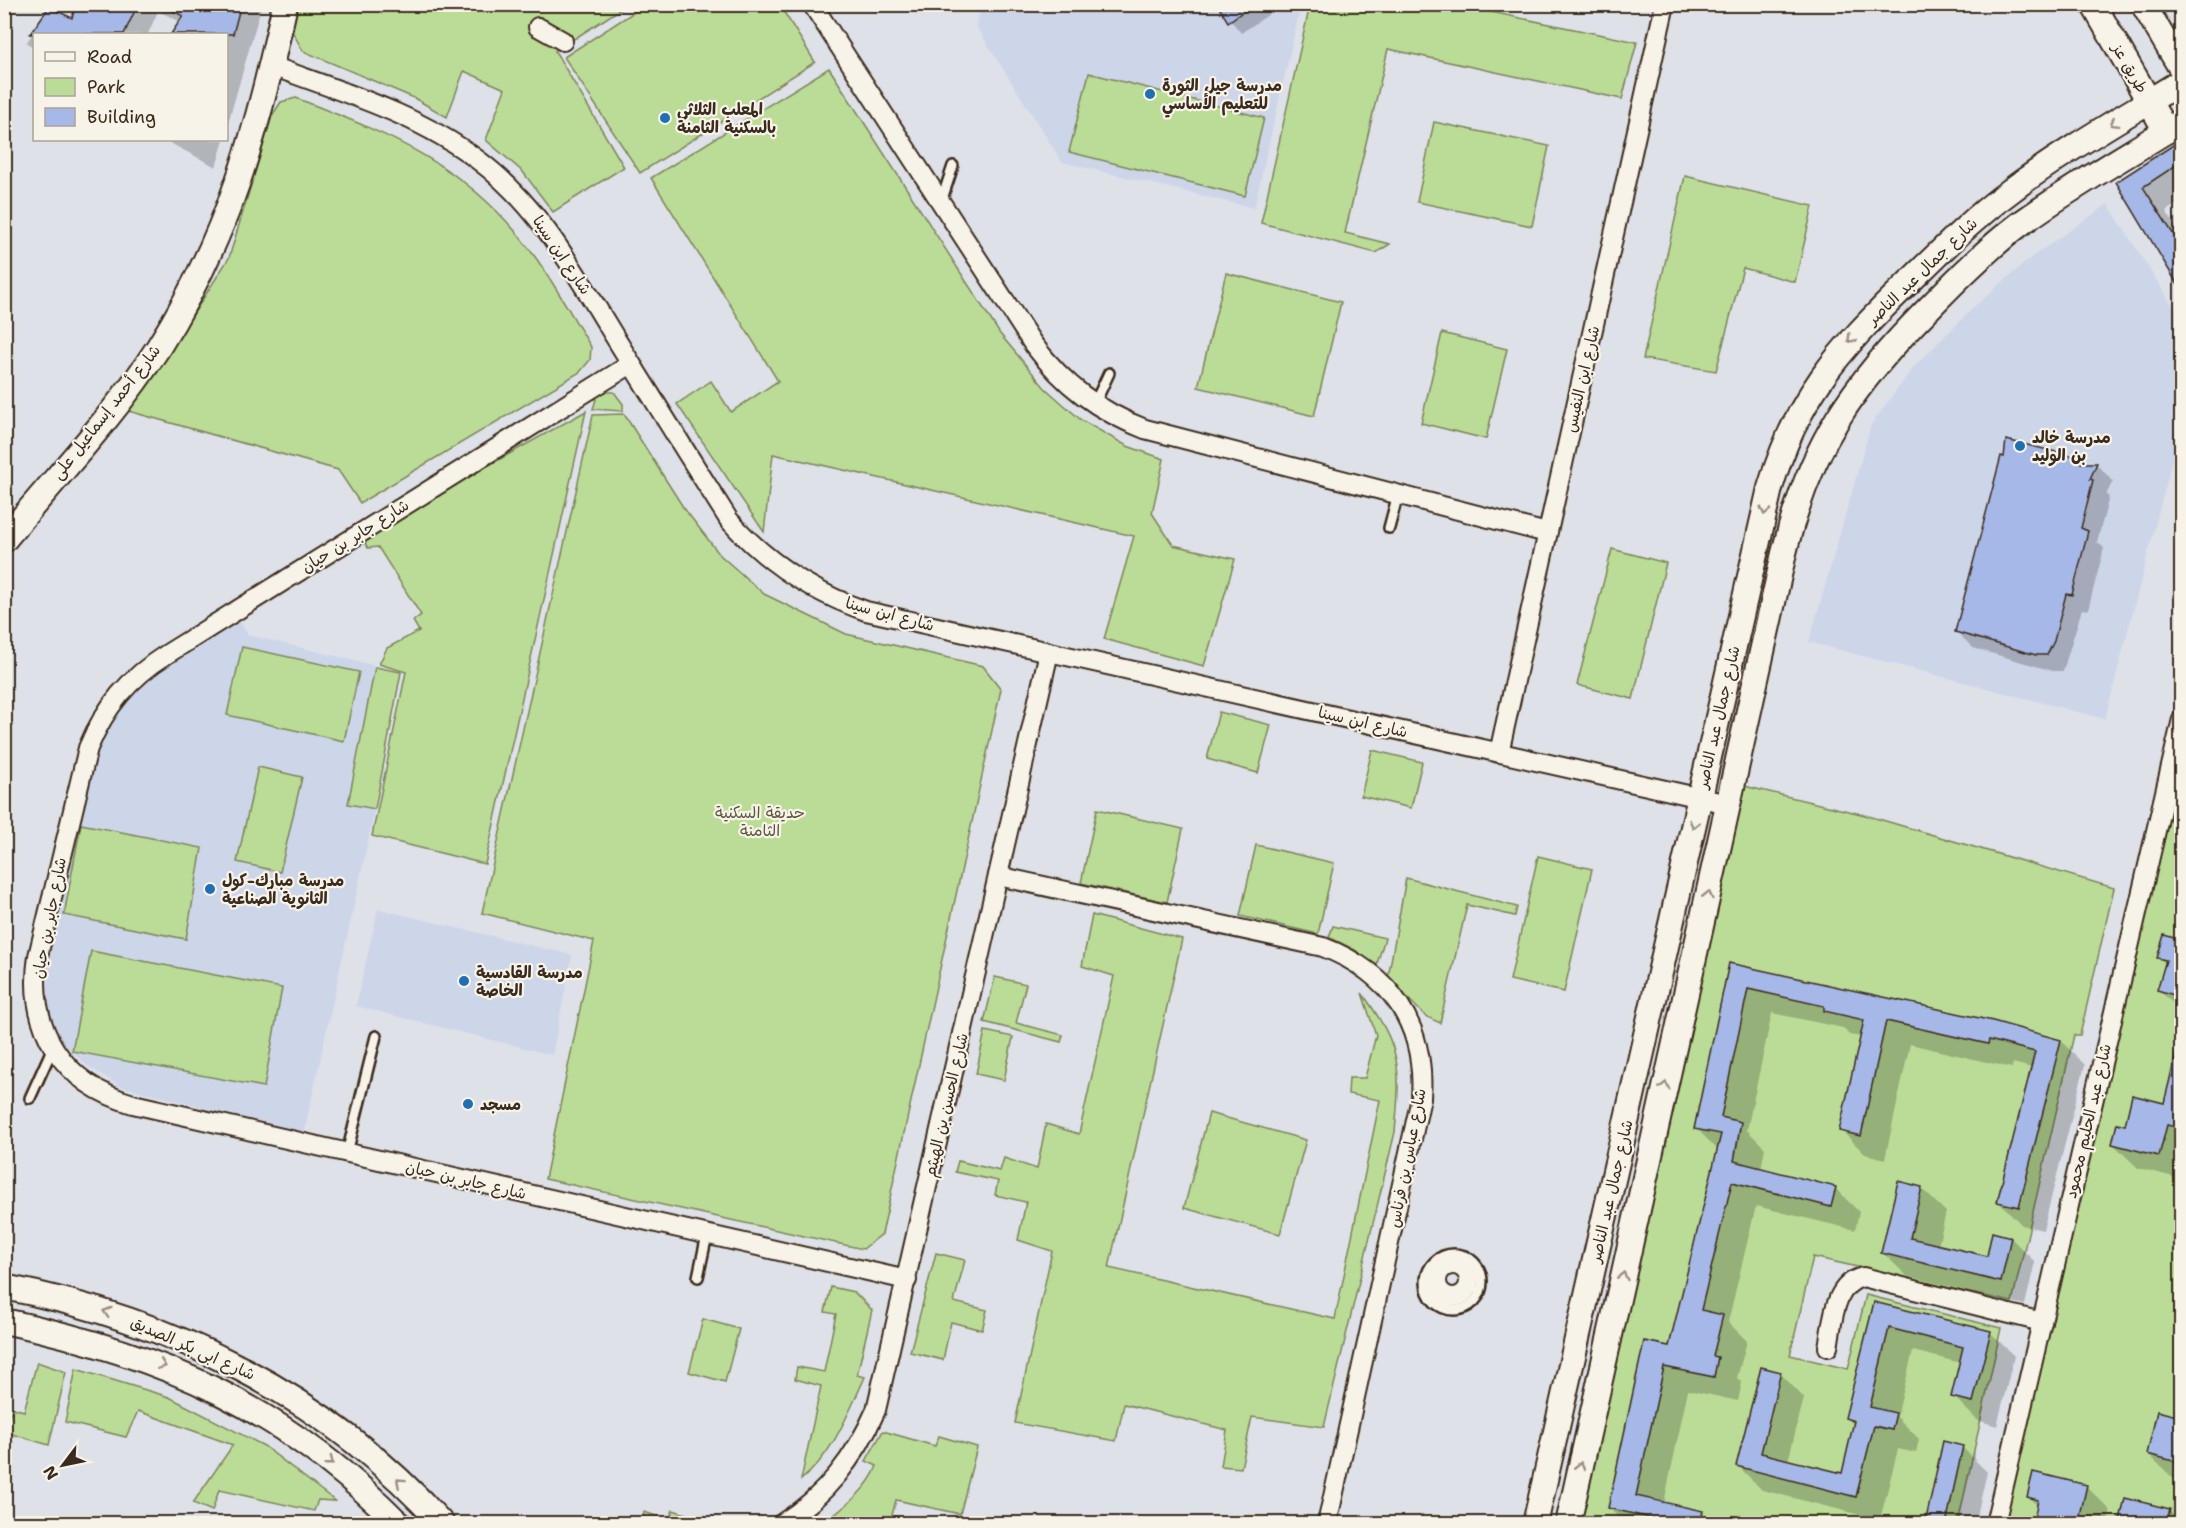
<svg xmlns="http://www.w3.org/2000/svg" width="2186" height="1528" viewBox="0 0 2186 1528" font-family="'Shantell Sans','Playpen Sans Arabic',sans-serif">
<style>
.built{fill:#cdd5e8}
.green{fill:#bbdc96;stroke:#7b835a;stroke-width:1.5}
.shadow{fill:#0003}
.building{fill:#a5b8e7;stroke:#3b2a1e;stroke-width:1.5}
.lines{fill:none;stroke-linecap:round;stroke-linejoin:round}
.lane-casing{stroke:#3b2a1e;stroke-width:14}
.street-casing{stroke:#3b2a1e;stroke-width:22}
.secondary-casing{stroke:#3b2a1e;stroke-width:28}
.lane{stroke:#f7f3e8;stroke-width:9}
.street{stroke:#f7f3e8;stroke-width:18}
.secondary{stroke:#f7f3e8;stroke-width:24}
.oneway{stroke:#998e83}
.poi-dot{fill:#1f6fb2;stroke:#f7f3e8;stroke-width:2}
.labels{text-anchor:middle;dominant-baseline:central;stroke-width:4.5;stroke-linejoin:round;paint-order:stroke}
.street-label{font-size:16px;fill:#3b2a1e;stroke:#f7f3e8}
.poi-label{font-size:16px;font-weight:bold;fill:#3b2a1e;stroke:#f7f3e8;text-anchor:start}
.park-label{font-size:16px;fill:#5b563c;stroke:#f7f3e8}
</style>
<rect width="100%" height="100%" fill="#dee1e8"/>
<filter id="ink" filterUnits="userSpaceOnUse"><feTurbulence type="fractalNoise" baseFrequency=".0167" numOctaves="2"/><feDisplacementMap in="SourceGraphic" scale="12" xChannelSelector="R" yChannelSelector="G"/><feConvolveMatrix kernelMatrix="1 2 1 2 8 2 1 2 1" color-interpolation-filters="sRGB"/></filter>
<g filter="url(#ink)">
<g class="built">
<polygon points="981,5 1301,5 1254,208 1062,162 976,26"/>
<polygon points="2108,204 2181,319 2182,422 2105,719 1809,642 1871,425 1913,368 1975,306 2033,256"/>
<polygon points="236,615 248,635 401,672 375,809 304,1133 120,1086 89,1067 64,1045 49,1013 47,969 89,747 123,687"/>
<polygon points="378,909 572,955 552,1055 356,1006"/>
</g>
<g class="green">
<polygon points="779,4 815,62 640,173 564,57 645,5"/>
<polygon points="299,5 627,5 555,51 624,167 553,212 523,172 486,140 505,89 464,71 447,117 414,98 303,51 292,31"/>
<polygon points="1310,5 1487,5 1486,11 1637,42 1622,99 1388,49 1345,233 1390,244 1376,253 1261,223"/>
<polygon points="829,68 1000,334 1045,388 1081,420 1127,446 1164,459 1152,513 1173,545 1235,559 1204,666 1104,639 1134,536 773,454 764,532 677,404 711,381 731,412 778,381 651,178"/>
<polygon points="1089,73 1264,118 1245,196 1069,152"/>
<path d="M296,98C390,135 468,165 530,250C553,280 571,315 591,347L590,360L580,372L360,503L338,470L125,410L156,373L229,258L272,116L281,102Z"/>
<polygon points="1434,122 1549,146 1532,226 1417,202"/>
<polygon points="1685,176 1813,206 1795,282 1743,268 1716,371 1643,359"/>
<polygon points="1226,273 1341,302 1314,416 1198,387"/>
<polygon points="1442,333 1507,349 1486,439 1421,423"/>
<polygon points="605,392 614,392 623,404 623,411 593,409 597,396"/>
<polygon points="586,411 485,864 372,836 406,672 379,664 387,648 419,631 413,621 421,615 378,547 368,548 361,537"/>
<polygon points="624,414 683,507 720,555 764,594 846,634 983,666 1001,689 882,1234 863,1249 545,1179 594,941 482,913 593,415"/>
<polygon points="1612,549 1666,563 1633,699 1577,685"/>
<polygon points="242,647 359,672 344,741 227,715"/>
<polygon points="375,667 401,672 375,809 348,804"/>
<polygon points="1219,712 1271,725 1258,773 1207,759"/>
<polygon points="1372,750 1422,762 1411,808 1361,796"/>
<polygon points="2181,757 2181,1523 2001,1523"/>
<polygon points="258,767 302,777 280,872 237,862"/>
<polygon points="1740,785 1865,815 2114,888 2080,1035 2074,1035 2012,1302 1813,1257 1790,1355 1848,1369 1866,1295 2001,1328 1958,1523 1585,1524 1579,1513"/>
<polygon points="1097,809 1183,829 1167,902 1081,883"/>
<polygon points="81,824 202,848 186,939 64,915"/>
<polygon points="1256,845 1334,863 1318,934 1240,916"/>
<polygon points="1538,856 1592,869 1564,992 1510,980"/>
<polygon points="1406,878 1517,907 1515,916 1467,905 1440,1023 1425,1016 1388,978"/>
<path d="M1092,915L1182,939L1109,1268L1335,1319L1380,1100L1348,1094L1349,1078H1365L1376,1035L1362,993C1402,1048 1401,1066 1395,1132L1324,1427L1252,1417L1241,1468L1221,1466L1227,1430L1124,1404L1116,1441L1015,1423L1052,1251L1018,1240L1026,1202L995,1195L998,1181L955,1172L958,1161L1000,1171L1004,1158L1037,1169L1046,1124L1079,1134L1114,976L1082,966Z"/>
<polygon points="1333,926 1385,938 1376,967 1355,950 1329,937"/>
<polygon points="91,951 282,988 264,1087 72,1051"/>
<polygon points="995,977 1026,984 1016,1023 1063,1035 1061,1042 984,1022"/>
<polygon points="985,1031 1013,1037 1004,1080 976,1074"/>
<polygon points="1209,1113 1306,1140 1280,1234 1184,1208"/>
<polygon points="936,1253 965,1260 954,1302 987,1310 982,1330 951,1322 943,1360 910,1352"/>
<path d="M831,1287L854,1292L872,1310L857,1375L865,1377C848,1414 833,1454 801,1480L821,1386L795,1379L797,1367L824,1372L836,1314L825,1312Z"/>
<polygon points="703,1319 739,1329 725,1382 689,1372"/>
<polygon points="37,1362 66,1372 49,1445 5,1432 5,1424 13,1408 24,1411"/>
<polygon points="76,1369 169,1397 264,1446 335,1501 318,1500 314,1511 219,1490 212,1511 193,1503 233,1445 138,1411 126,1437 65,1422"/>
<path d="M883,1431L935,1446L939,1436L977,1447L960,1514L896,1500L890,1523H824C843,1508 868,1490 877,1466L866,1461Z"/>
<polygon points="673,1510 711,1522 642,1523 644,1512 669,1520"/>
</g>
<g class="shadow">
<polygon points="78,4 262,4 226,130 226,34 173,34 181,22 158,11 148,34 34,34 34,50 27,42 49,9 73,20"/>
<polygon points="1218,4 1270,4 1268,15 1241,33"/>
<polygon points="164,140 224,140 216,167"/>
<polygon points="2182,143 2182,201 2166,211 2182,236 2182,286 2118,182"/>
<polygon points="2081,459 2087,465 2097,465 2113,481 2106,495 2109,497 2097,542 2104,548 2088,610 2082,609 2063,671 2053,671 1973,648 1956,631"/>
<polygon points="2165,937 2182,941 2182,1012 2159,990 2166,964 2159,958"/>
<polygon points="1731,965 2061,1041 2085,1065 2043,1230 2022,1225 1998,1201 2032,1068 2013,1063 2012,1068 1910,1044 1885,1159 1865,1154 1841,1130 1861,1037 1849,1035 1843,1028 1772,1013 1747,1130 1765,1148 1761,1169 1835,1188 1859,1212 1855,1230 1756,1206 1728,1322 1747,1341 1737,1378 1742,1382 1738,1401 1688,1390 1664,1503 1702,1512 1714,1524 1625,1524 1609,1508 1670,1348 1719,1151 1696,1128"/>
<polygon points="4,1055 12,1062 10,1103 4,1103"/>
<polygon points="2172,1076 2182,1078 2182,1179 2138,1168 2113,1144 2126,1127 2165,1105"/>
<polygon points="1921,1188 1946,1212 1938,1246 1988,1258 2011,1238 2035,1262 2025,1305 1907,1276 1882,1252"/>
<polygon points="1875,1303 1990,1332 2014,1356 1997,1426 1977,1420 1953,1396 1961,1363 1913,1351 1897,1417 1919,1439 1916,1453 1898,1449 1880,1520 1762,1490 1738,1466 1780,1373 1804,1398 1788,1461 1843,1475 1855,1426 1847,1418"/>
<polygon points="2158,1413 2182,1419 2182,1480 2173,1478 2148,1454"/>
<polygon points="1962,1447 1987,1472 1975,1524 1926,1524"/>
<polygon points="2086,1486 2111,1511 2107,1524 2034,1524 2038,1506 2028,1497"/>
<polygon points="2169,1510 2182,1524 2120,1524"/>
<polygon points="1772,1520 1786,1524 1771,1524"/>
</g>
<g class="building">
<polygon points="76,4 138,4 124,34 30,34 49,7 72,18"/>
<polygon points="160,4 241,4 233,34 171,34 183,16"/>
<polygon points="1217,4 1254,4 1228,22"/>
<polygon points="2181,140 2181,162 2143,187 2181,246 2181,290 2116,182"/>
<polygon points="2006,440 2082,458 2081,463 2097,463 2090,479 2093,480 2081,528 2088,531 2072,595 2066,594 2054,641 2047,655 2036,655 1955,632 2001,456 2004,457"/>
<polygon points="2164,935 2181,940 2181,997 2157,990 2166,960 2157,958"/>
<polygon points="1729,963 1993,1021 2061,1040 2019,1207 1997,1202 2035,1052 1989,1040 1988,1044 1886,1021 1861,1136 1839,1131 1864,1020 1824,1011 1824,1006 1748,989 1721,1117 1741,1122 1734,1161 1836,1187 1831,1207 1732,1182 1701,1310 1723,1315 1713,1356 1718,1357 1714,1377 1664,1367 1636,1496 1703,1511 1700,1524 1676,1524 1608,1508 1644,1341 1669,1346 1721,1134 1694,1129"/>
<polygon points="2176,1054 2181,1055 2181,1128 2167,1125 2159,1156 2112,1144 2117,1123 2125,1125 2132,1095 2164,1103"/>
<polygon points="1898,1181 1922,1187 1910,1238 1987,1256 1992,1232 2011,1237 2001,1282 1881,1253"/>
<polygon points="1874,1302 1991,1331 1973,1402 1951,1397 1963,1347 1889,1328 1870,1407 1896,1413 1892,1430 1874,1426 1856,1497 1736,1466 1761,1367 1781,1372 1761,1453 1842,1473 1854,1421 1845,1418"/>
<polygon points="2157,1411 2181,1417 2181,1463 2147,1454"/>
<polygon points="1943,1441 1963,1446 1946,1524 1925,1524"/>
<polygon points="2033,1472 2087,1485 2078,1524 2033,1524 2038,1500 2027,1497"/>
<polygon points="2125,1498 2170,1509 2166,1524 2119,1524"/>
</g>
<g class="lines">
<g class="lane-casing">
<g id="lane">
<polyline points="941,202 953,166"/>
<polyline points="1094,405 1109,373"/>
<polyline points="1389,528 1398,494"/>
<polyline points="30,1098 53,1047"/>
<polyline points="347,1153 376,1036"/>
<circle cx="1454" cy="1282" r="28"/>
<polyline points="698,1277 707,1235"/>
</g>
</g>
<g class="street-casing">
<g id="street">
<path d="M812,4L1033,344C1064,385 1098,411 1145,429L1547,533"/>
<polyline points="538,27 563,41"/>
<path d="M272,66C342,92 418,114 478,160C540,206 576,274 616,339C653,399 691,460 729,520C767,563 811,592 866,611L1728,804"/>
<path d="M631,364L167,654C129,678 105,707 88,748L38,956C27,1029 63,1084 133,1104L907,1280"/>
<polyline points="1499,753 1665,4"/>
<path d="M998,876L1323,947C1391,973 1426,1025 1421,1098L1327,1524"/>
<circle cx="1453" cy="1281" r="16"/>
<path d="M1828,1347C1833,1322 1833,1284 1863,1277L2042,1322"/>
<path d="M781,1524C826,1496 855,1458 876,1410L1049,652"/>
<polyline points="1995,1524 2182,719"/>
</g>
</g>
<g class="secondary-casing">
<g id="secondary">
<polyline points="2093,4 2166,131"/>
<polyline points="2143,4 2182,70"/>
<path d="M4,540C56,477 114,416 158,348C229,235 257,133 285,4"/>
<path d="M4,1287C170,1319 328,1396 442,1524"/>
<path d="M4,1321C164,1355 283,1407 399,1524"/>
<path d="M1535,1524L1770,488C1797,397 1838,351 1904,287C1938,254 1971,220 2009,192C2063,151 2124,117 2182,81"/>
<path d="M1568,1524L1784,553C1810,445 1853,384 1930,307C1959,277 1987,249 2020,224C2071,187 2128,155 2182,121"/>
</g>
</g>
<use href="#lane" class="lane"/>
<use href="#street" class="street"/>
<use href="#secondary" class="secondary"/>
</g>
<defs><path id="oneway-chevron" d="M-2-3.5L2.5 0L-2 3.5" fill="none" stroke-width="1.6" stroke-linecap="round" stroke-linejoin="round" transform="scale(1.5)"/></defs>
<g class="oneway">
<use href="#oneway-chevron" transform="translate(2114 123) rotate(148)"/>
<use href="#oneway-chevron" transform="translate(1851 339) rotate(134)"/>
<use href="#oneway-chevron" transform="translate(1765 511) rotate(103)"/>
<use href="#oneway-chevron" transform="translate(1694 824) rotate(103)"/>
<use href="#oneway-chevron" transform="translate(1708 895) rotate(-77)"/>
<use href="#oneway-chevron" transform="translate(1665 1086) rotate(-77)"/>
<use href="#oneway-chevron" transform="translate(1623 1276) rotate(-77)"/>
<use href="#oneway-chevron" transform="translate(107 1312) rotate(-162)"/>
<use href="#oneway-chevron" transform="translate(162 1365) rotate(21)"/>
<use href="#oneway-chevron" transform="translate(330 1462) rotate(38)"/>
<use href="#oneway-chevron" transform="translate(1580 1466) rotate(-77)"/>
<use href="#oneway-chevron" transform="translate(400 1482) rotate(-138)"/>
</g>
</g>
<g class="poi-dot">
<circle cx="1150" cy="94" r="6"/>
<circle cx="665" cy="118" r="6"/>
<circle cx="2020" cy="446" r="6"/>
<circle cx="210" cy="889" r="6"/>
<circle cx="464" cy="981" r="6"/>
<circle cx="468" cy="1104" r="6"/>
</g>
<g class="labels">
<g class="street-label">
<text transform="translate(2130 68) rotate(60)">طريق عز</text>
<text transform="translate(562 255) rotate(56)">شارع ابن سينا</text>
<text transform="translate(1922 271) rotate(-44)">شارع جمال عبد الناصر</text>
<text transform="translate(1582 379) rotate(-77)">شارع ابن النفيس</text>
<text transform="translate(106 412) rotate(-52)">شارع أحمد إسماعيل على</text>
<text transform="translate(355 536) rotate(-32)">شارع جابر بن حيان</text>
<text transform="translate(890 614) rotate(15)">شارع ابن سينا</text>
<text transform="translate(1718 717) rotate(-77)">شارع جمال عبد الناصر</text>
<text transform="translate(1363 722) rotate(13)">شارع ابن سينا</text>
<text transform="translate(49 918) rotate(-79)">شارع جابر بن حيان</text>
<text transform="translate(946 1105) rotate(-77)">شارع الحسن بن الهيثم</text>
<text transform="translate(2088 1121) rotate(-77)">شارع عبد الحليم محمود</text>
<text transform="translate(1407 1158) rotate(-79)">شارع عباس بن فرناس</text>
<text transform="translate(466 1180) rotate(13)">شارع جابر بن حيان</text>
<text transform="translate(1611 1191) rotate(-77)">شارع جمال عبد الناصر</text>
<text transform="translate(193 1348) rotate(24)">شارع ابى بكر الصديق</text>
</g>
<g class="poi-label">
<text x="1162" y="85">مدرسة جيل الثورة<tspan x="1162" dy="18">للتعليم الأساسي</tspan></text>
<text x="677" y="109">المعلب الثلاثي<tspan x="677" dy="18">بالسكنية الثامنة</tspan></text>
<text x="2032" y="437">مدرسة خالد<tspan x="2032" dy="18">بن الوليد</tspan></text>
<text x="222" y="880">مدرسة مبارك-كول<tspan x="222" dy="18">الثانوية الصناعية</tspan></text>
<text x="476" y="972">مدرسة القادسية<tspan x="476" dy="18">الخاصة</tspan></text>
<text x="480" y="1104">مسجد</text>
</g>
<g class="park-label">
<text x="760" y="812">حديقة السكنية<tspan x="760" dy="18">الثامنة</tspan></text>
</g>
</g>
<rect width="2186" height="1528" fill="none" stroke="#f7f3e8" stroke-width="24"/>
<rect x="12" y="12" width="2162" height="1504" fill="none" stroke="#3b2a1e" stroke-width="2" filter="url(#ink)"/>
<rect x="33" y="33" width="195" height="108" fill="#f7f3e8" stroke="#aca397" stroke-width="1.5"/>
<rect x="45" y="52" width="30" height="9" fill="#f7f3e8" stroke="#aca397" stroke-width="1.5"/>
<text x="87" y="63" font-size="18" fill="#3b2a1e">Road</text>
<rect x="45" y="78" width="30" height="18" fill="#bbdc96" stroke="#aca397" stroke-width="1.5"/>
<text x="87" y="93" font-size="18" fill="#3b2a1e">Park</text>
<rect x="45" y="108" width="30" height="18" fill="#a5b8e7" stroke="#aca397" stroke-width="1.5"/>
<text x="87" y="123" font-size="18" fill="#3b2a1e">Building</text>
<g transform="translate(63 1465) rotate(238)" stroke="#f7f3e8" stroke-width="4.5" paint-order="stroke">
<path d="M0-4.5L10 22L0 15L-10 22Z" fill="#3b2a1e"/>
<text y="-9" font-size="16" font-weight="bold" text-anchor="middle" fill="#3b2a1e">N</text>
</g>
</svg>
